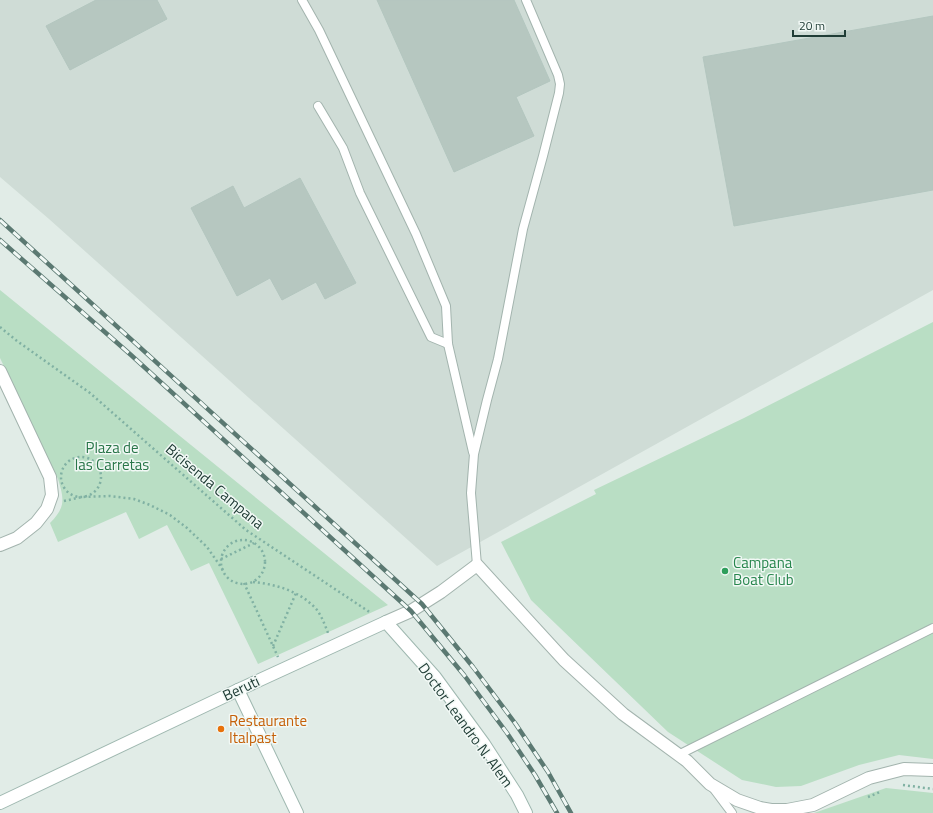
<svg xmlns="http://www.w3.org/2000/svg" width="933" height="813" viewBox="0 0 933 813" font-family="'Titillium Web',sans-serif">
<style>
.built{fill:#cfdcd6}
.green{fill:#b9dec4}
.building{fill:#b6c7c0;stroke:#b3c6bf}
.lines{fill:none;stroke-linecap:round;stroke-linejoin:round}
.lane-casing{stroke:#a3b4ae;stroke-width:10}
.street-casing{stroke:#a3b4ae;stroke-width:14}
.secondary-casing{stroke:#9fb8b0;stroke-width:14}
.path{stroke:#80b1a3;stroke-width:2.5;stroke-dasharray:2 3;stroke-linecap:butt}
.lane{stroke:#fff;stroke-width:8}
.street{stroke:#fff;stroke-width:12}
.secondary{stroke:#fff;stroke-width:12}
.rail-casing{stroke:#5b7972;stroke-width:4.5}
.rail{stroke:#f1f8f5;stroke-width:3;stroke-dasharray:9;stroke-linecap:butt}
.leisure-dot{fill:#2e9e5b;stroke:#f1f8f5;stroke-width:1.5}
.food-dot{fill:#e8710a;stroke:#f1f8f5;stroke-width:1.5}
.labels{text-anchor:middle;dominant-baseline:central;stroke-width:3;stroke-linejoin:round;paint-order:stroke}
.park-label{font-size:15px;fill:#297649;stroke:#f1f8f5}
.street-label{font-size:15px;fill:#203d36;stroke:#f1f8f5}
.leisure-label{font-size:15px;fill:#27864d;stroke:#f1f8f5;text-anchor:start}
.food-label{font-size:15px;fill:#c56008;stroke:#f1f8f5;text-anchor:start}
</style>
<rect width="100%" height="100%" fill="#e1ece7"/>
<polygon class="built" points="0,0 933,0 933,290 437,566 49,219 0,177"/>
<g class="green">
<path d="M0,290L388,605L258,664L209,563L191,571L167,525L139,539L126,512L58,542L50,523C66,507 64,499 58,479L0,358Z"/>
<polygon points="933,322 933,759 899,755 859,765 801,786 776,787 742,780 668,732 531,600 501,542 596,494 594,490 744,418"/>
<polygon points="886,788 933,793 933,813 814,813"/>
</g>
<g class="building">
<polygon points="96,0 157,0 167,19 70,70 46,26"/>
<polygon points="377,0 514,0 550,81 516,97 534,136 454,172"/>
<polygon points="933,16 933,190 734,226 703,57"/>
<polygon points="300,178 356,283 325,299 316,282 282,300 270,278 237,296 191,208 233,186 244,208"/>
</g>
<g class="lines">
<g class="lane-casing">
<g id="lane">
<polyline points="302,0 319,30 416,234 446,306 448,344 473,452"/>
<polyline points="318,106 343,148 360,193 431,337 448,344"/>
<polyline points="477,565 471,493 474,454 487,400 498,359 523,229 543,156 559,93 560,84 558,75 526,0"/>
<polyline points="678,755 933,628"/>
<polyline points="714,789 732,813"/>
</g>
</g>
<g class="street-casing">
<g id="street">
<polyline points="0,371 50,477 52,495 47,509 36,523 17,538 0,545"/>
<polyline points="386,622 411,611 441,592 477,565 564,660 623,714 687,761 710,784 737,800 760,808 771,810 787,810 813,805 869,778 904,769 933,770"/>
</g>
</g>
<g class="secondary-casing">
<g id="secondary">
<polyline points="238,690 297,813"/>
<polyline points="0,803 238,690 386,622 435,677 484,744 517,795 526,813"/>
</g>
</g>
<g class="path">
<polyline points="0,327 17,341 90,393 246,530 371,613"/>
<circle cx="81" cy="477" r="20"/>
<polyline points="64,501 82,497 110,496 134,499 150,505 170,515 187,528 207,547 223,570"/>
<circle cx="243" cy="562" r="22"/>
<polyline points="221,559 254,543"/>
<path d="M253,582C276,584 302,592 317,610C322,617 325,625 328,633"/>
<polyline points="244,583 278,657"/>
<polyline points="273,646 296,593"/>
<polyline points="903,785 933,789"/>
<polyline points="868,797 880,792"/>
</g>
<use href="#lane" class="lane"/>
<use href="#street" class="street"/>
<use href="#secondary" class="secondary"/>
<g class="rail-casing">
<g id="rail">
<polyline points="0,220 422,604 473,667 515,723 548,772 571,813"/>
<polyline points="0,240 131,355 411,611 464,675 507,733 535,775 557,813"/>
</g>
</g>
<use href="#rail" class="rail"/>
</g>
<circle class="leisure-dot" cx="725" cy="571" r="4"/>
<circle class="food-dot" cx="221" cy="729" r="4"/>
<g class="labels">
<g class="park-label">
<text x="112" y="447">Plaza de<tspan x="112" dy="17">las Carretas</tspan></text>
</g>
<g class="street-label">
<text transform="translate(215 486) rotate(40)">Bicisenda Campana</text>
<text transform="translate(241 688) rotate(-25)">Beruti</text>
<text transform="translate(466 725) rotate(54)">Doctor Leandro N. Alem</text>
</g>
<g class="leisure-label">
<text x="733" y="562">Campana<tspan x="733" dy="17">Boat Club</tspan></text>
</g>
<g class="food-label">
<text x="229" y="720">Restaurante<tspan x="229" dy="17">Italpast</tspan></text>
</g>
</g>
<path d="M793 30v6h52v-6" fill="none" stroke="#203d36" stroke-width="2"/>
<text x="799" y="30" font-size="12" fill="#203d36" stroke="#f1f8f5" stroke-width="3" paint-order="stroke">20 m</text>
</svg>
